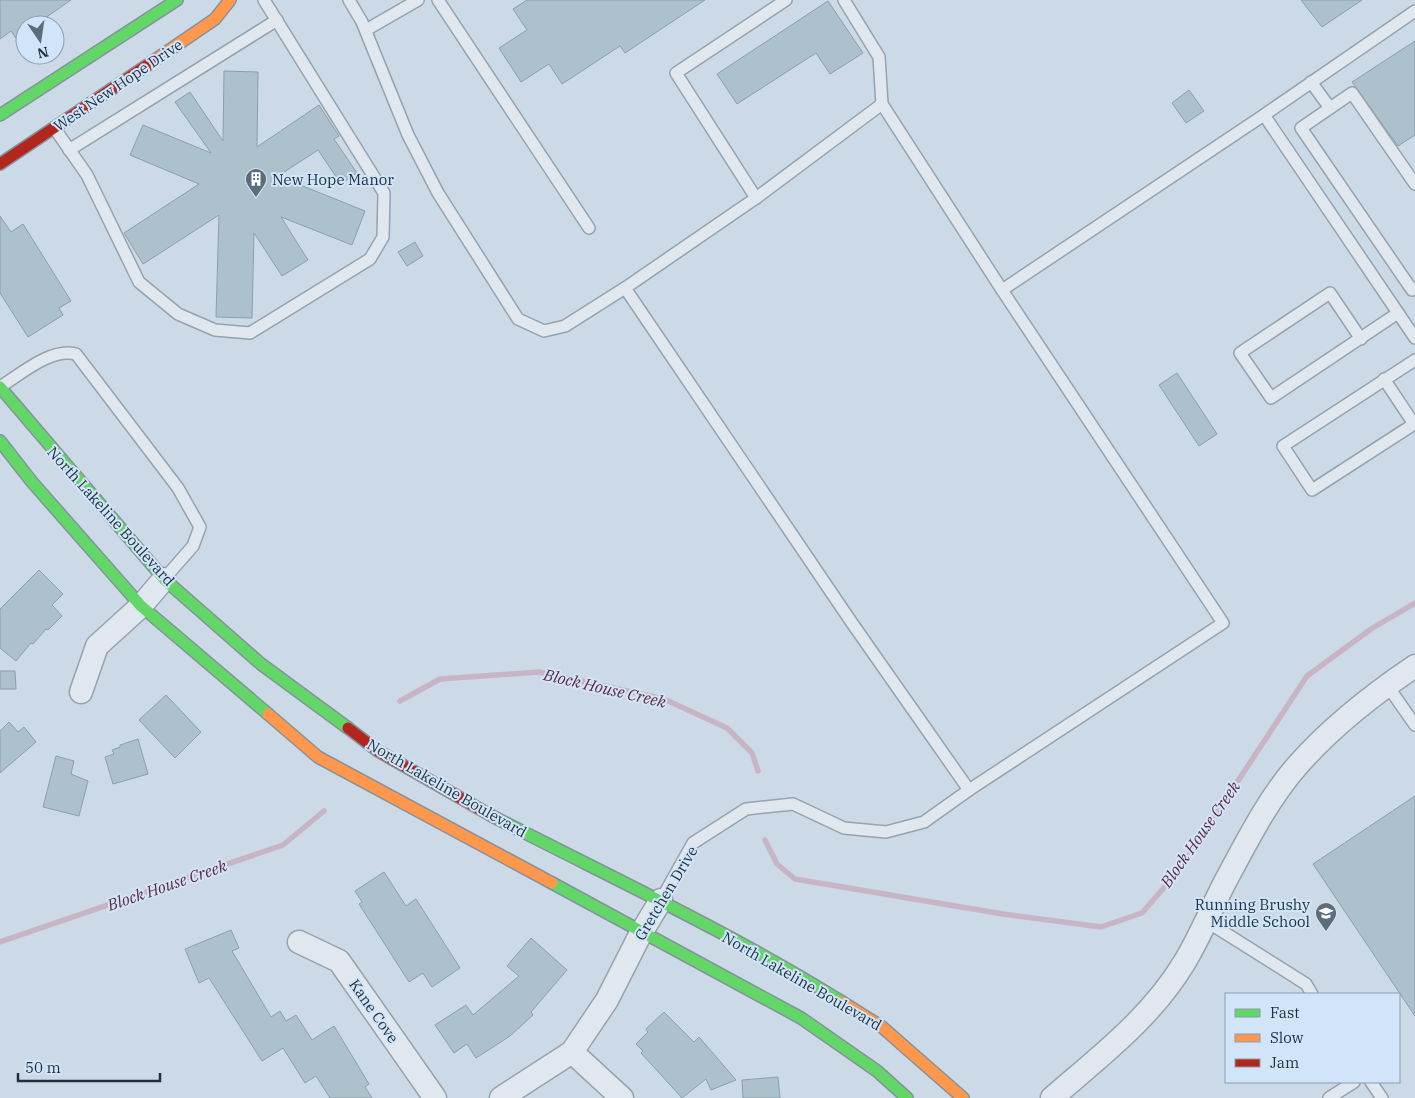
<svg xmlns="http://www.w3.org/2000/svg" width="1415" height="1098" viewBox="0 0 1415 1098" font-family="'IBM Plex Serif',serif">
<style>
.lines{fill:none;stroke-linecap:round;stroke-linejoin:round}
.stream{stroke:#c7b4c4;stroke-width:5.5}
.building{fill:#adc1cc;stroke:#8b9fa9}
.lane-casing{stroke:#96a2ad;stroke-width:14}
.street-casing{stroke:#96a2ad;stroke-width:25}
.fast-casing{stroke:#85929d;stroke-width:14}
.slow-casing{stroke:#85929d;stroke-width:14}
.jam-casing{stroke:#85929d;stroke-width:14}
.lane{stroke:#e0e7ef;stroke-width:11}
.street{stroke:#e0e7ef;stroke-width:22}
.fast{stroke:#63d668;stroke-width:11}
.slow{stroke:#ff974d;stroke-width:11}
.jam{stroke:#b3261e;stroke-width:11}
.labels{text-anchor:middle;dominant-baseline:central;stroke-width:4;stroke-linejoin:round;paint-order:stroke}
.street-label{font-size:15px;fill:#1c333d;stroke:#d2e4f9}
.poi-label{font-size:15px;fill:#1c333d;stroke:#d2e4f9;text-anchor:start}
.water-label{font-size:16px;font-style:italic;fill:#5f2a36;stroke:#d2e4f9}
</style>
<rect width="100%" height="100%" fill="#ccdae8"/>
<g class="lines">
<g class="stream">
<polyline points="400,701 440,679 539,672 664,699 727,728 752,753 758,771"/>
<polyline points="765,840 777,864 795,879 1003,914 1101,927 1142,913 1180,869 1307,676 1371,629 1415,603"/>
<polyline points="0,942 283,845 324,811"/>
</g>
</g>
<g class="building">
<polygon points="0,0 71,0 35,25 25,25 25,51 11,31 0,39"/>
<polygon points="527,0 705,0 625,53 620,46 562,84 549,64 521,82 499,48 527,30 513,9"/>
<polygon points="1301,0 1362,0 1322,27"/>
<polygon points="828,1 863,53 830,74 816,53 737,104 717,74"/>
<polygon points="1415,41 1415,135 1398,146 1352,82"/>
<polygon points="224,71 258,72 257,147 319,105 339,136 334,139 357,173 341,184 318,150 278,176 365,211 352,245 281,217 308,260 282,276 254,233 252,318 216,317 219,215 143,264 124,233 199,184 130,155 143,125 211,153 175,102 190,92 223,141"/>
<polygon points="1189,90 1204,111 1186,123 1172,103"/>
<polygon points="0,216 11,232 23,224 71,301 59,308 63,315 28,337 0,293"/>
<polygon points="415,242 423,256 407,266 398,252"/>
<polygon points="1177,373 1217,434 1199,446 1159,385"/>
<polygon points="39,570 63,594 52,605 62,616 48,630 46,629 33,644 31,643 16,661 0,648 0,609"/>
<polygon points="0,671 15,671 16,689 0,689"/>
<polygon points="166,695 201,732 175,758 139,720"/>
<polygon points="9,722 18,732 24,727 36,742 0,773 0,731"/>
<polygon points="138,739 148,774 113,784 105,757 114,754 112,750 120,747 120,745"/>
<polygon points="56,756 74,761 71,774 88,781 79,816 43,807"/>
<polygon points="1415,796 1415,1016 1313,864"/>
<polygon points="384,872 406,906 416,899 460,968 432,987 423,973 409,982 359,904 362,902 355,891"/>
<polygon points="231,930 239,948 232,951 271,1017 280,1011 286,1021 296,1015 312,1040 334,1026 369,1084 365,1087 372,1098 330,1098 316,1076 305,1083 283,1048 262,1061 209,978 199,983 185,949"/>
<polygon points="531,938 567,970 531,1012 533,1015 510,1036 476,1058 467,1044 454,1053 435,1025 466,1005 473,1015 519,976 507,966"/>
<polygon points="664,1012 694,1042 699,1037 736,1080 711,1090 706,1079 682,1098 641,1053 643,1051 636,1044 648,1032 646,1029"/>
<polygon points="778,1077 780,1098 743,1098 742,1080"/>
</g>
<g class="lines">
<g class="lane-casing">
<g id="lane">
<polyline points="349,0 362,22 408,135 438,193 518,319 544,331 565,326 625,288 756,198 882,104 1002,290 1264,115 1415,338"/>
<polyline points="438,0 589,228"/>
<polyline points="844,0 879,57 882,104"/>
<polyline points="366,30 418,0"/>
<polyline points="1311,82 1330,108"/>
<polyline points="1264,115 1415,11"/>
<polyline points="55,129 87,175 139,282 178,314 215,330 250,333 370,259 383,237 384,193 264,0"/>
<polyline points="69,150 277,20"/>
<polyline points="1415,184 1352,93 1301,128 1412,290 1415,288"/>
<polyline points="756,198 676,73 786,0"/>
<polyline points="625,288 852,623 969,790"/>
<polyline points="1361,339 1330,293 1240,353 1271,398 1398,313"/>
<polyline points="1384,379 1414,424 1312,490 1283,446 1415,360"/>
<path d="M0,387C20,375 51,347 76,354L178,488L200,527L193,546L164,579"/>
<polyline points="1387,685 1415,725"/>
<polyline points="661,900 693,843 746,809 793,804 844,828 886,832 924,822 969,790 1223,623 1002,290"/>
<polyline points="1206,921 1306,984 1312,994"/>
<polyline points="1371,1082 1382,1098"/>
<polyline points="1329,1098 1354,1082"/>
</g>
</g>
<g class="street-casing">
<g id="street">
<polyline points="81,692 97,646 141,606 164,579"/>
<polyline points="299,942 339,961 435,1098"/>
<polyline points="572,1052 622,1098"/>
<polyline points="501,1098 572,1052 607,1000 641,933 661,900"/>
<path d="M1052,1098C1099,1057 1151,1018 1184,963C1200,937 1211,909 1225,882C1246,843 1268,799 1297,766C1331,727 1372,695 1415,666"/>
</g>
</g>
<g class="fast-casing">
<g id="fast">
<polyline points="0,115 177,0"/>
<polyline points="0,387 164,579 261,664 348,728"/>
<polyline points="0,441 32,482 141,606 268,714"/>
<path d="M492,816C610,877 730,932 842,1002"/>
<polyline points="552,883 801,1018 877,1071 907,1098"/>
</g>
</g>
<g class="slow-casing">
<g id="slow">
<polyline points="152,62 215,19 230,0"/>
<polyline points="268,714 318,757 552,883"/>
<polyline points="842,1002 882,1027 963,1098"/>
</g>
</g>
<g class="jam-casing">
<g id="jam">
<polyline points="0,164 152,62"/>
<polyline points="348,728 378,751 492,816"/>
</g>
</g>
<use href="#lane" class="lane"/>
<use href="#street" class="street"/>
<use href="#fast" class="fast"/>
<use href="#slow" class="slow"/>
<use href="#jam" class="jam"/>
</g>
<defs>
<g id="building-pin" transform="scale(1.125)"><path d="M0 17L-7.5 6A9.5 9.5 0 1 1 7.5 6Z" fill="#5a6d79" stroke="#d2e4f9"/><path d="M-4-6H4V6H1V3H-1V6H-4ZM-2.5-4.3h1.7v1.8h-1.7ZM.8-4.3h1.7v1.8H.8ZM-2.5-1h1.7V.8h-1.7ZM.8-1h1.7V.8H.8Z" fill="#fff"/></g>
<g id="school-pin" transform="scale(1.125)"><path d="M0 17L-7.5 6A9.5 9.5 0 1 1 7.5 6Z" fill="#5a6d79" stroke="#d2e4f9"/><path d="M0-5L7-2L0 1L-7-2ZM-4 1L0 2.5L4 1V4Q0 6-4 4Z" fill="#fff"/></g>
</defs>
<g fill-rule="evenodd">
<use href="#building-pin" x="256" y="179"/>
<use href="#school-pin" x="1326" y="913"/>
</g>
<g class="labels">
<g class="street-label">
<text transform="translate(118 85) rotate(-34)">West New Hope Drive</text>
<text transform="translate(111 516) rotate(48)">North Lakeline Boulevard</text>
<text transform="translate(447 788) rotate(30)">North Lakeline Boulevard</text>
<text transform="translate(666 893) rotate(-59)">Gretchen Drive</text>
<text transform="translate(802 981) rotate(30)">North Lakeline Boulevard</text>
<text transform="translate(374 1011) rotate(55)">Kane Cove</text>
</g>
<g class="poi-label">
<text x="272" y="179">New Hope Manor</text>
<text x="1310" y="904" text-anchor="end">Running Brushy<tspan x="1310" dy="17">Middle School</tspan></text>
</g>
<g class="water-label">
<text transform="translate(605 688) rotate(13)">Block House Creek</text>
<text transform="translate(1200 834) rotate(-55)">Block House Creek</text>
<text transform="translate(167 885) rotate(-19)">Block House Creek</text>
</g>
</g>
<rect x="1225" y="993" width="175" height="90" fill="#d2e4f9" stroke="#899dae"/>
<rect x="1235" y="1009" width="25" height="8" fill="#63d668" stroke="#899dae"/>
<text x="1270" y="1018" font-size="15" fill="#1c333d">Fast</text>
<rect x="1235" y="1034" width="25" height="8" fill="#ff974d" stroke="#899dae"/>
<text x="1270" y="1043" font-size="15" fill="#1c333d">Slow</text>
<rect x="1235" y="1059" width="25" height="8" fill="#b3261e" stroke="#899dae"/>
<text x="1270" y="1068" font-size="15" fill="#1c333d">Jam</text>
<g transform="translate(40 40) rotate(167)"><circle r="24" fill="#d2e4f9" stroke="#899dae"/>
<path d="M0-4L9 19L0 12L-9 19Z" fill="#5a6d79"/>
<text y="-8" font-size="14" font-weight="bold" text-anchor="middle" fill="#1c333d">N</text>
</g>
<path d="M18 1073v8h142v-8" fill="none" stroke="#1c333d" stroke-width="2.5"/>
<text x="25" y="1073" font-size="15" fill="#1c333d" stroke="#d2e4f9" stroke-width="4" paint-order="stroke">50 m</text>
</svg>
